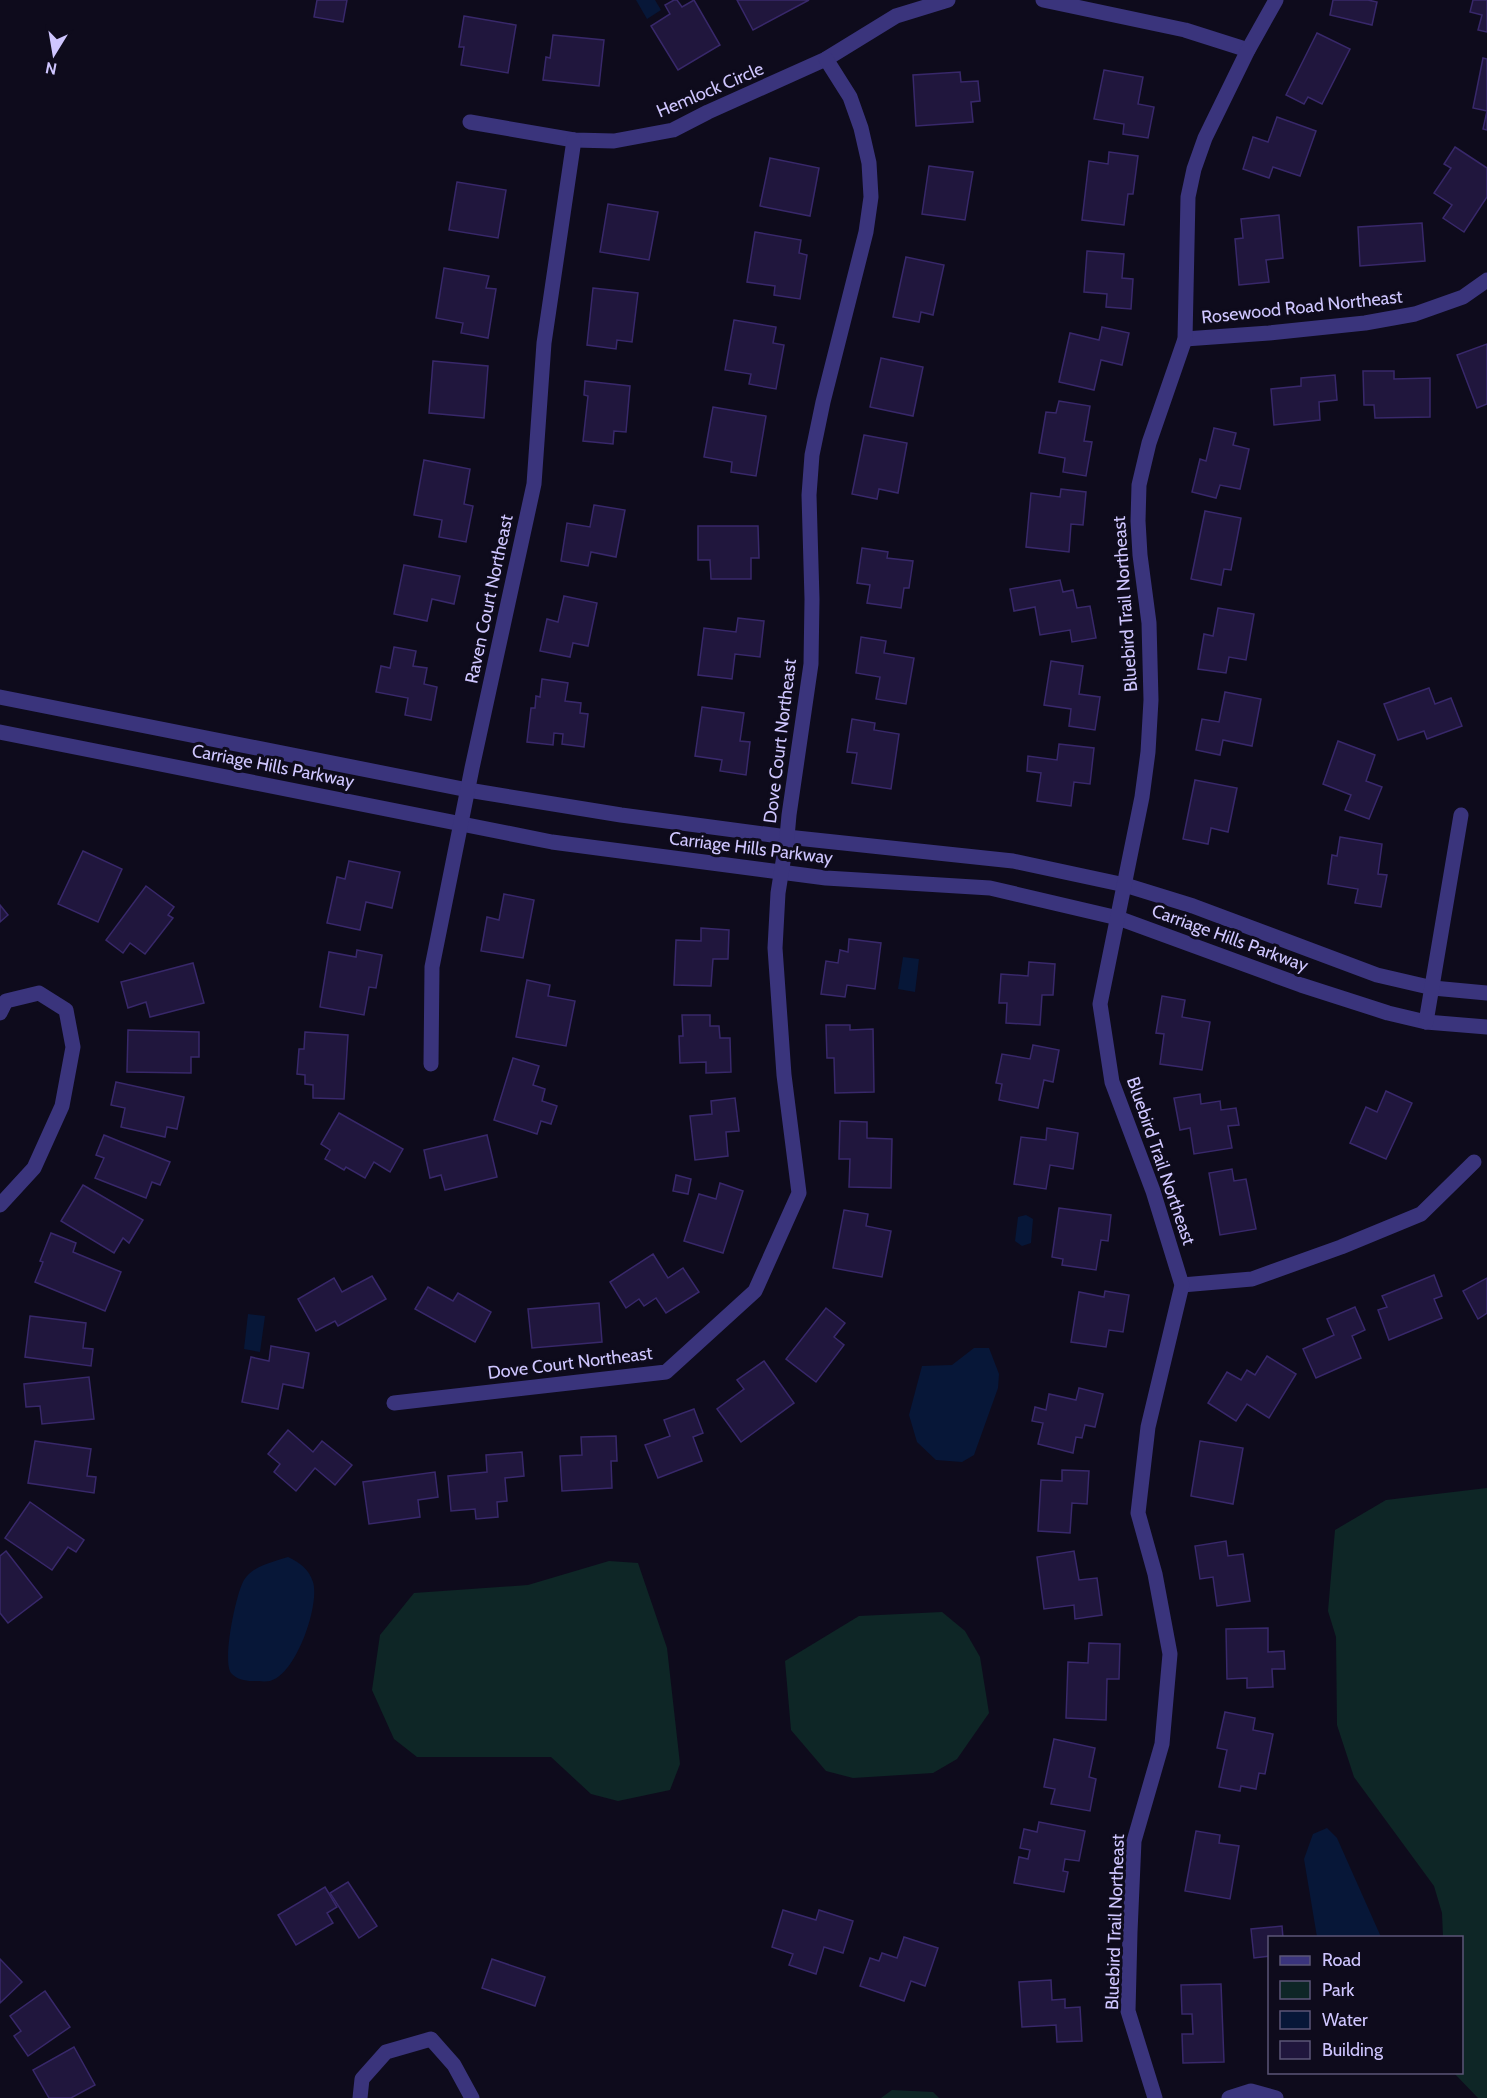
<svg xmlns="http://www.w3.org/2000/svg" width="1487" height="2098" viewBox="0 0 1487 2098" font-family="Cabin,sans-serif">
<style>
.green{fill:#0e2626}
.water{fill:#071738}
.building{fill:#20163d;stroke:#38286a;stroke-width:1.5}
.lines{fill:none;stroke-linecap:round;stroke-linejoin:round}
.minor{stroke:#3a347c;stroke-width:15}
.labels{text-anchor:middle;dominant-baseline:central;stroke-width:6;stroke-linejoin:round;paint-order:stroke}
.street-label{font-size:18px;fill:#cfc6ff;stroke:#0e0b1c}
</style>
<rect width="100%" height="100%" fill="#0e0b1c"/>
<g class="green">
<polygon points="1487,1488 1487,2098 1478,2098 1454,2073 1462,2072 1462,1938 1443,1937 1442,1913 1434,1886 1354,1777 1337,1725 1336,1637 1328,1611 1335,1530 1386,1500"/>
<polygon points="609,1561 638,1563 667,1648 680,1764 670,1790 618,1801 591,1794 551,1757 417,1757 394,1739 372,1690 380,1635 414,1593 528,1585"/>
<polygon points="942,1612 965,1631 980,1657 989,1713 957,1759 933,1773 853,1778 826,1771 791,1730 785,1661 859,1616"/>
<polygon points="892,2090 933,2092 939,2098 881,2098"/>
</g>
<g class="water">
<polygon points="636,0 655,0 661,10 647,19"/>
<polygon points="903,957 919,959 915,992 898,989"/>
<polygon points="1026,1215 1033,1219 1031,1243 1022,1246 1015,1241 1018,1217"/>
<polygon points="248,1314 265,1316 260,1352 244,1349"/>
<polygon points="974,1348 989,1348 999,1374 998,1388 974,1455 962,1462 936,1460 917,1442 909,1415 922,1366 952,1365"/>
<path d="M288,1557C299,1562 309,1569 313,1582C320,1605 296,1675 270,1681C265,1682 257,1681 252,1681C245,1681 236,1679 231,1673C222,1661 236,1593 244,1580C252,1566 273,1562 288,1557Z"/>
<polygon points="1327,1828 1337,1838 1381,1937 1317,1937 1304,1859 1313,1834"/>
</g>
<g class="building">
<polygon points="317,0 347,0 343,22 314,17"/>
<polygon points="674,0 677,0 682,7 694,0 720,45 678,70 651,26 670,14 665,5"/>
<polygon points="737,0 809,0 753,30"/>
<polygon points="1333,0 1368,0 1377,2 1372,25 1330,15"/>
<polygon points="1473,0 1487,0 1487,32 1478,30 1482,15 1470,12"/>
<polygon points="464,16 516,25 508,73 461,65 464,47 459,47"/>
<polygon points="1317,33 1350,49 1322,104 1308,97 1304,104 1286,95"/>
<polygon points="553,35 604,40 599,86 543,80 546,57 550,58"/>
<polygon points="1483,58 1487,59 1487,130 1483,129 1487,111 1473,108"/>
<polygon points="1104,70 1143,77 1138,104 1154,107 1148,138 1123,134 1124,124 1094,119"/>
<polygon points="960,72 961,82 978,81 980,101 971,102 973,122 916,126 913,75"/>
<polygon points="1277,117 1316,131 1300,176 1273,167 1269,178 1243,169 1253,137 1268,142"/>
<polygon points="1455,147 1487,168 1487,197 1464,232 1443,218 1452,205 1434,193 1451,168 1444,164"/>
<polygon points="1109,152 1138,156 1133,194 1128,194 1124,225 1082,220 1089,161 1108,164"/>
<polygon points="770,158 819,168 810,216 760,206"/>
<polygon points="929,166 973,172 965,220 922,214"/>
<polygon points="457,182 506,190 498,238 449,230"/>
<polygon points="608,204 658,212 649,260 600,252"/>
<polygon points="1279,215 1283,258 1266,260 1269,282 1239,285 1235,239 1243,238 1241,219"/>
<polygon points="1422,223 1425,261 1360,266 1358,227"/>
<polygon points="755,232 801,240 799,253 807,255 800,299 774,295 775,286 747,282"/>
<polygon points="1087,251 1124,254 1122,278 1133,279 1131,309 1106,307 1107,294 1084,292"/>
<polygon points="906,257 944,265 933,315 921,312 919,322 893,317"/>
<polygon points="444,268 489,276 486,288 496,289 488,338 461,333 463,323 436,318"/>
<polygon points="593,288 638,293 632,342 617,340 616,349 587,345"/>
<polygon points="734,320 776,327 773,343 784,345 776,389 749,384 751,374 725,370"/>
<polygon points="1102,327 1129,333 1122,365 1101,360 1094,390 1059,382 1070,333 1099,340"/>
<polygon points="1487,344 1487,404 1477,408 1457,355"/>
<polygon points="881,358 923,367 913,416 870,407"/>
<polygon points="433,361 488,366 484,418 429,413"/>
<polygon points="1363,371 1394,371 1394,379 1430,378 1430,417 1375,418 1374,405 1364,405"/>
<polygon points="1335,375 1337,400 1319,402 1320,420 1274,425 1271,389 1301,386 1301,378"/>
<polygon points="585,381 630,386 626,432 614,431 613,444 583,441 588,396 584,395"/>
<polygon points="1059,401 1090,406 1084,441 1092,442 1086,476 1063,472 1065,458 1039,453 1046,412 1056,413"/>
<polygon points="713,407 766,416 756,476 731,472 732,462 704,457"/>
<polygon points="1214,428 1236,433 1233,445 1249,449 1240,489 1220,485 1216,498 1192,492 1200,459 1206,461"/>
<polygon points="864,435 907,443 898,493 879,489 877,499 852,494"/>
<polygon points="424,460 470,469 464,504 473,506 466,542 439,537 442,520 414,515"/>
<polygon points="1061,489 1086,492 1083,525 1071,524 1069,552 1026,547 1031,493 1060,497"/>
<polygon points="594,505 625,510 616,557 591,552 588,566 561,561 567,523 590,527"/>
<polygon points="1205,511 1241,518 1231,570 1224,569 1221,585 1191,579"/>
<polygon points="698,526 758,526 759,558 751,558 751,579 711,579 710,560 698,560"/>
<polygon points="862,548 888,552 887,558 913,561 909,588 904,588 901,608 867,603 870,585 857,583"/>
<polygon points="404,565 460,576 454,604 432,599 427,621 394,614"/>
<polygon points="1060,580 1063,592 1073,590 1077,608 1090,606 1096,638 1072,642 1070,630 1040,635 1035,607 1014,611 1010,589"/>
<polygon points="564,596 597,603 588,646 573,643 570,657 540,651 547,619 558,622"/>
<polygon points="1218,608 1254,614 1246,660 1229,657 1226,673 1198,669 1204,634 1213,636"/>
<polygon points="738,618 764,621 760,657 735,654 732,679 698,675 704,628 736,632"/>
<polygon points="861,637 886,641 884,653 914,658 906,704 876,699 880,677 856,673"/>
<polygon points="394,647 416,651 413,666 427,668 424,684 437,687 431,720 405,715 408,698 376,692 381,666 390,668"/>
<polygon points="1051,661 1083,666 1079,694 1100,697 1095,730 1069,726 1071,709 1044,705"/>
<polygon points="542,679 568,683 565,701 581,703 580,713 588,714 584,747 562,744 563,734 554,733 553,745 527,742 531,708 535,708 536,696 540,697"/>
<polygon points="1429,688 1435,704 1451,698 1462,726 1427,739 1424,731 1398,740 1384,704"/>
<polygon points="1225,692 1261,699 1252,746 1223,740 1220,755 1196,750 1202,719 1219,722"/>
<polygon points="702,707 744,713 740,741 750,742 746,775 720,771 722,760 695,756"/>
<polygon points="852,719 875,723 874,730 899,734 891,789 852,783 857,753 847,752"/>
<polygon points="1338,741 1375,755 1366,781 1382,787 1369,819 1345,810 1351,795 1323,784"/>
<polygon points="1059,744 1094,748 1090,784 1074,782 1071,806 1037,801 1041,773 1027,771 1028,756 1057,760"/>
<polygon points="1195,780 1237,788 1228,832 1211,828 1208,844 1183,839"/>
<polygon points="1340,837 1382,844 1378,874 1387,875 1381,907 1355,903 1358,889 1328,884 1332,855 1337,856"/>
<polygon points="83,851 122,869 98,922 58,904"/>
<polygon points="349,861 400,872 392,908 366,902 360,930 327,923 337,877 345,879"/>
<polygon points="146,886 174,907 168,915 173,918 145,954 130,943 123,953 106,940"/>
<polygon points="504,894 534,900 523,958 481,951 487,917 499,920"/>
<polygon points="0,905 8,915 0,922"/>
<polygon points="701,928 729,930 728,959 713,959 711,986 674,985 676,940 701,941"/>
<polygon points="849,939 881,943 875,989 847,985 845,997 821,994 826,961 838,963 840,950 848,952"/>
<polygon points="357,950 382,955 376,988 369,987 364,1015 320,1007 329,952 356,957"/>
<polygon points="1029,962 1055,964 1053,995 1042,995 1040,1025 1006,1023 1007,1003 999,1003 1001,974 1028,976"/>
<polygon points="193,963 204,1003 150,1017 146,1002 128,1008 121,982"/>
<polygon points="527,980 550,985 548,996 575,1001 566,1046 516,1037"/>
<polygon points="1162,996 1185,1000 1182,1017 1210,1022 1202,1070 1160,1064 1164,1034 1156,1033"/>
<polygon points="682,1015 710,1015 710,1026 719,1026 720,1038 730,1038 731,1072 706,1073 706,1062 680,1063 679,1036 683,1036"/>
<polygon points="826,1025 850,1025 850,1030 873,1029 874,1092 835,1093 834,1058 827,1058"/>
<polygon points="128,1030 199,1032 199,1057 191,1057 191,1073 127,1072"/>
<polygon points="305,1032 348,1035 344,1099 313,1098 313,1085 305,1084 305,1075 297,1074 299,1049 304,1049"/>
<polygon points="1033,1045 1059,1050 1053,1082 1044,1080 1038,1108 999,1100 1002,1084 996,1083 1002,1054 1030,1059"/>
<polygon points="513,1058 539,1066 533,1085 545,1089 542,1101 557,1106 551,1124 541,1121 537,1134 494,1120"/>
<polygon points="116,1082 184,1097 177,1129 167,1127 165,1137 121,1127 125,1108 111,1105"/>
<polygon points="1386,1091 1412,1103 1386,1159 1350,1143 1366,1107 1377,1112"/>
<polygon points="1200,1094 1201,1104 1220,1101 1221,1110 1236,1108 1239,1125 1228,1126 1232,1148 1194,1154 1190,1128 1180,1130 1174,1098"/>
<polygon points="735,1098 739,1131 726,1132 728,1156 695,1160 690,1116 712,1114 711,1101"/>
<polygon points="339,1113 403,1149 390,1172 374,1162 365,1178 346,1167 344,1170 325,1159 330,1150 321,1144"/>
<polygon points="840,1121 867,1122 867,1138 892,1139 891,1188 849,1187 850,1159 839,1159"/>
<polygon points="1047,1128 1078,1133 1073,1169 1050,1165 1046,1189 1014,1184 1021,1137 1046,1140"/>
<polygon points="104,1135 170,1162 160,1185 152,1182 146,1198 95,1178 104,1158 96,1155"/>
<polygon points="487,1135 497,1177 445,1190 441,1175 430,1178 424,1150"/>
<polygon points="1232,1169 1234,1181 1246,1179 1256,1229 1220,1235 1209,1173"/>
<polygon points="676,1175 691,1179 688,1194 673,1191"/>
<polygon points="720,1183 743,1191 723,1253 684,1241 699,1194 716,1199"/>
<polygon points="83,1185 143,1220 129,1243 123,1238 114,1253 61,1221"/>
<polygon points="1059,1208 1111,1215 1108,1241 1101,1240 1096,1270 1062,1265 1063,1259 1052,1257"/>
<polygon points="844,1210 868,1214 866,1226 891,1231 882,1277 833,1268"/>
<polygon points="51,1233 76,1243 73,1252 121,1272 105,1311 35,1282 43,1262 40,1261"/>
<polygon points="653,1254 668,1278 683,1268 699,1292 666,1313 656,1298 644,1306 639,1299 626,1308 610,1282"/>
<polygon points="1434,1275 1442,1296 1434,1299 1442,1318 1389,1340 1378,1310 1387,1307 1382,1296"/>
<polygon points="372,1276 386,1299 338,1326 335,1321 316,1331 298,1299 334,1278 342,1292"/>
<polygon points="1487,1278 1487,1313 1478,1319 1463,1291"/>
<polygon points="428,1287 453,1301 458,1293 491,1312 475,1342 415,1309"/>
<polygon points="1105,1291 1129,1295 1123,1332 1109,1330 1106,1347 1071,1342 1079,1292 1104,1297"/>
<polygon points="599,1303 602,1342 532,1348 528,1309"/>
<polygon points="1355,1307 1365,1330 1352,1336 1361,1358 1316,1378 1303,1349 1334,1335 1327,1319"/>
<polygon points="826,1308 845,1323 834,1337 844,1345 816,1382 786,1359"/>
<polygon points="30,1316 86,1323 83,1348 93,1349 91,1366 25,1357"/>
<polygon points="271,1346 309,1353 303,1388 283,1384 278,1409 242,1402 251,1357 269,1361"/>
<polygon points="1267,1356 1296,1374 1269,1418 1247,1404 1236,1421 1208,1403 1227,1372 1241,1380 1247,1370 1255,1375"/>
<polygon points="764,1361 794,1403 741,1442 717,1409 744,1389 737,1380"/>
<polygon points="89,1377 94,1419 42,1424 40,1406 26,1407 24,1384"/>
<polygon points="1079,1388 1103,1394 1095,1427 1085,1425 1082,1438 1076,1437 1073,1453 1038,1444 1043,1423 1032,1421 1035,1407 1046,1410 1049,1394 1076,1400"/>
<polygon points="694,1409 703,1433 693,1437 702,1461 658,1478 645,1445 670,1436 664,1420"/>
<polygon points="288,1430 313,1452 322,1441 352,1465 335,1485 315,1468 296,1491 274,1472 280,1464 268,1454"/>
<polygon points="616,1436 617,1461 611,1461 612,1488 562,1491 560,1456 582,1455 581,1437"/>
<polygon points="35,1441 91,1449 87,1476 96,1477 94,1493 28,1483"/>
<polygon points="1200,1441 1243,1448 1233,1504 1191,1496"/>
<polygon points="522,1452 524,1476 505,1478 507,1501 497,1502 498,1517 476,1519 475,1509 451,1511 448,1476 487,1472 486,1455"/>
<polygon points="1062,1470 1089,1471 1087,1504 1072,1503 1070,1533 1038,1531 1041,1480 1062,1481"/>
<polygon points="435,1472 438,1497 418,1500 420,1517 369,1524 363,1482"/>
<polygon points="30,1502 84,1540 76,1552 68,1547 52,1570 5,1538"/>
<polygon points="1226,1541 1228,1556 1243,1554 1250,1601 1217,1606 1213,1577 1200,1579 1195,1546"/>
<polygon points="6,1551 42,1597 8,1623 0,1613 0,1556"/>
<polygon points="1074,1551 1079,1580 1097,1578 1102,1615 1075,1619 1074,1605 1044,1609 1037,1557"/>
<polygon points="1268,1628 1268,1652 1284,1651 1285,1669 1272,1669 1273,1687 1247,1688 1247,1678 1227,1679 1226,1629"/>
<polygon points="1089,1643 1120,1644 1119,1679 1107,1679 1106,1720 1066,1718 1068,1662 1088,1663"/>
<polygon points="1225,1712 1255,1718 1253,1730 1273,1734 1265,1774 1259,1773 1256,1789 1241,1786 1240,1791 1219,1787 1227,1750 1217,1748"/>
<polygon points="1054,1739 1095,1748 1089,1777 1096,1779 1090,1811 1051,1804 1055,1789 1044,1787"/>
<polygon points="1039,1822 1085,1831 1079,1861 1065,1859 1063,1871 1068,1872 1064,1892 1014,1883 1019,1857 1028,1859 1030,1850 1020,1848 1024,1829 1037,1832"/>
<polygon points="1196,1831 1220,1835 1219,1843 1239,1846 1230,1899 1185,1891"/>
<polygon points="348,1882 377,1926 359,1938 330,1893"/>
<polygon points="325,1887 337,1907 327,1913 333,1923 296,1945 278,1915"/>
<polygon points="783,1910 816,1920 819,1910 853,1921 843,1953 824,1947 816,1974 789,1965 793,1954 772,1947"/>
<polygon points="1282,1926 1283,1938 1270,1938 1270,1956 1254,1958 1251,1929"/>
<polygon points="904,1937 938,1948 925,1986 911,1981 904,2001 860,1986 870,1958 879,1961 882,1953 897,1958"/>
<polygon points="0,1959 22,1982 0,2003"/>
<polygon points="492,1959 545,1977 535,2006 482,1988"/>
<polygon points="1051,1980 1052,2000 1065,1999 1065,2008 1080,2007 1082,2041 1057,2042 1056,2025 1022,2027 1019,1982"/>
<polygon points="1221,1984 1224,2062 1183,2063 1182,2034 1193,2034 1192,2014 1182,2014 1181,1985"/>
<polygon points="45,1991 70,2027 28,2056 14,2036 21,2031 10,2016"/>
<polygon points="74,2047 95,2085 71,2098 49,2098 33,2070"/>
</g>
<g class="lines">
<g class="minor">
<polyline points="1043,0 1185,30 1248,50"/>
<polyline points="470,122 574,140 614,141 673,130 708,112 826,59 896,16 948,0"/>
<polyline points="1185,339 1269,333 1365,323 1415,314 1463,297 1487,280"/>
<polyline points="0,697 468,790 621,815 787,837 1013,861 1125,885 1193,906 1377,975 1433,988 1487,993"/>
<polyline points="0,732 552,842 826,878 990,888 1118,918 1301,985 1388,1013 1426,1022 1487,1027"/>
<polyline points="0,1013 6,1001 39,993 66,1010 73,1047 62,1106 34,1168 0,1205"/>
<polyline points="1426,1022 1461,815"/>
<polyline points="431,1064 432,967 472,768 534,484 544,343 574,140"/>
<polyline points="1182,1285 1252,1279 1341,1247 1421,1214 1474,1162"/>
<polyline points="394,1403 666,1372 755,1291 799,1193 784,1075 775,948 778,893 787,837 789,815 811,664 812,599 809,495 812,455 823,402 866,232 871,197 869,163 861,128 850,97 826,59"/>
<polyline points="360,2098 362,2079 386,2052 431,2039 454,2065 472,2098"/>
<polyline points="1155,2098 1128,2011 1130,1932 1134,1841 1162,1744 1170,1654 1155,1574 1138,1513 1148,1427 1182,1285 1153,1191 1112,1082 1100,1004 1142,797 1148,752 1151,700 1149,623 1140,555 1138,521 1139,485 1149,443 1185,339 1188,197 1194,169 1205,138 1248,50 1276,0"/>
<polyline points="1229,2098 1251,2091 1276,2098"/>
</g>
</g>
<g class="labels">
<g class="street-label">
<text transform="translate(710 90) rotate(-23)">Hemlock Circle</text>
<text transform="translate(1302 307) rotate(-6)">Rosewood Road Northeast</text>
<text transform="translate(489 599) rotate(-78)">Raven Court Northeast</text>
<text transform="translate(1125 604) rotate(-94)">Bluebird Trail Northeast</text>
<text transform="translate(780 741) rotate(-83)">Dove Court Northeast</text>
<text transform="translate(273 766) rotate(11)">Carriage Hills Parkway</text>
<text transform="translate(751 848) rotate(7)">Carriage Hills Parkway</text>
<text transform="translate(1230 938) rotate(20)">Carriage Hills Parkway</text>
<text transform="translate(1161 1161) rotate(71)">Bluebird Trail Northeast</text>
<text transform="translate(570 1363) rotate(-7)">Dove Court Northeast</text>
<text transform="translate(1115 1922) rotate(-88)">Bluebird Trail Northeast</text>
</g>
</g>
<rect x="1268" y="1936" width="195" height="138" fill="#0e0b1c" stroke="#5b5677" stroke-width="1.5"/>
<rect x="1280" y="1956" width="30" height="9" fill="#3a347c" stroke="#5b5677" stroke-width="1.5"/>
<text x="1322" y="1966" font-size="18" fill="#cfc6ff">Road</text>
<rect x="1280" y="1981" width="30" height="18" fill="#0e2626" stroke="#5b5677" stroke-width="1.5"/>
<text x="1322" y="1996" font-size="18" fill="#cfc6ff">Park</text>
<rect x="1280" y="2011" width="30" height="18" fill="#071738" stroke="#5b5677" stroke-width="1.5"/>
<text x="1322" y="2026" font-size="18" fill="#cfc6ff">Water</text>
<rect x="1280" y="2041" width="30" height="18" fill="#20163d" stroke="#5b5677" stroke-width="1.5"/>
<text x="1322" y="2056" font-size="18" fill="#cfc6ff">Building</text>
<g transform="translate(54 54) rotate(191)" stroke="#0e0b1c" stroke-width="4.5" paint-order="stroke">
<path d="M0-4.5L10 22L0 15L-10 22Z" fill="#cfc6ff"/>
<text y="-9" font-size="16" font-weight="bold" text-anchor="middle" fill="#cfc6ff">N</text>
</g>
</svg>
